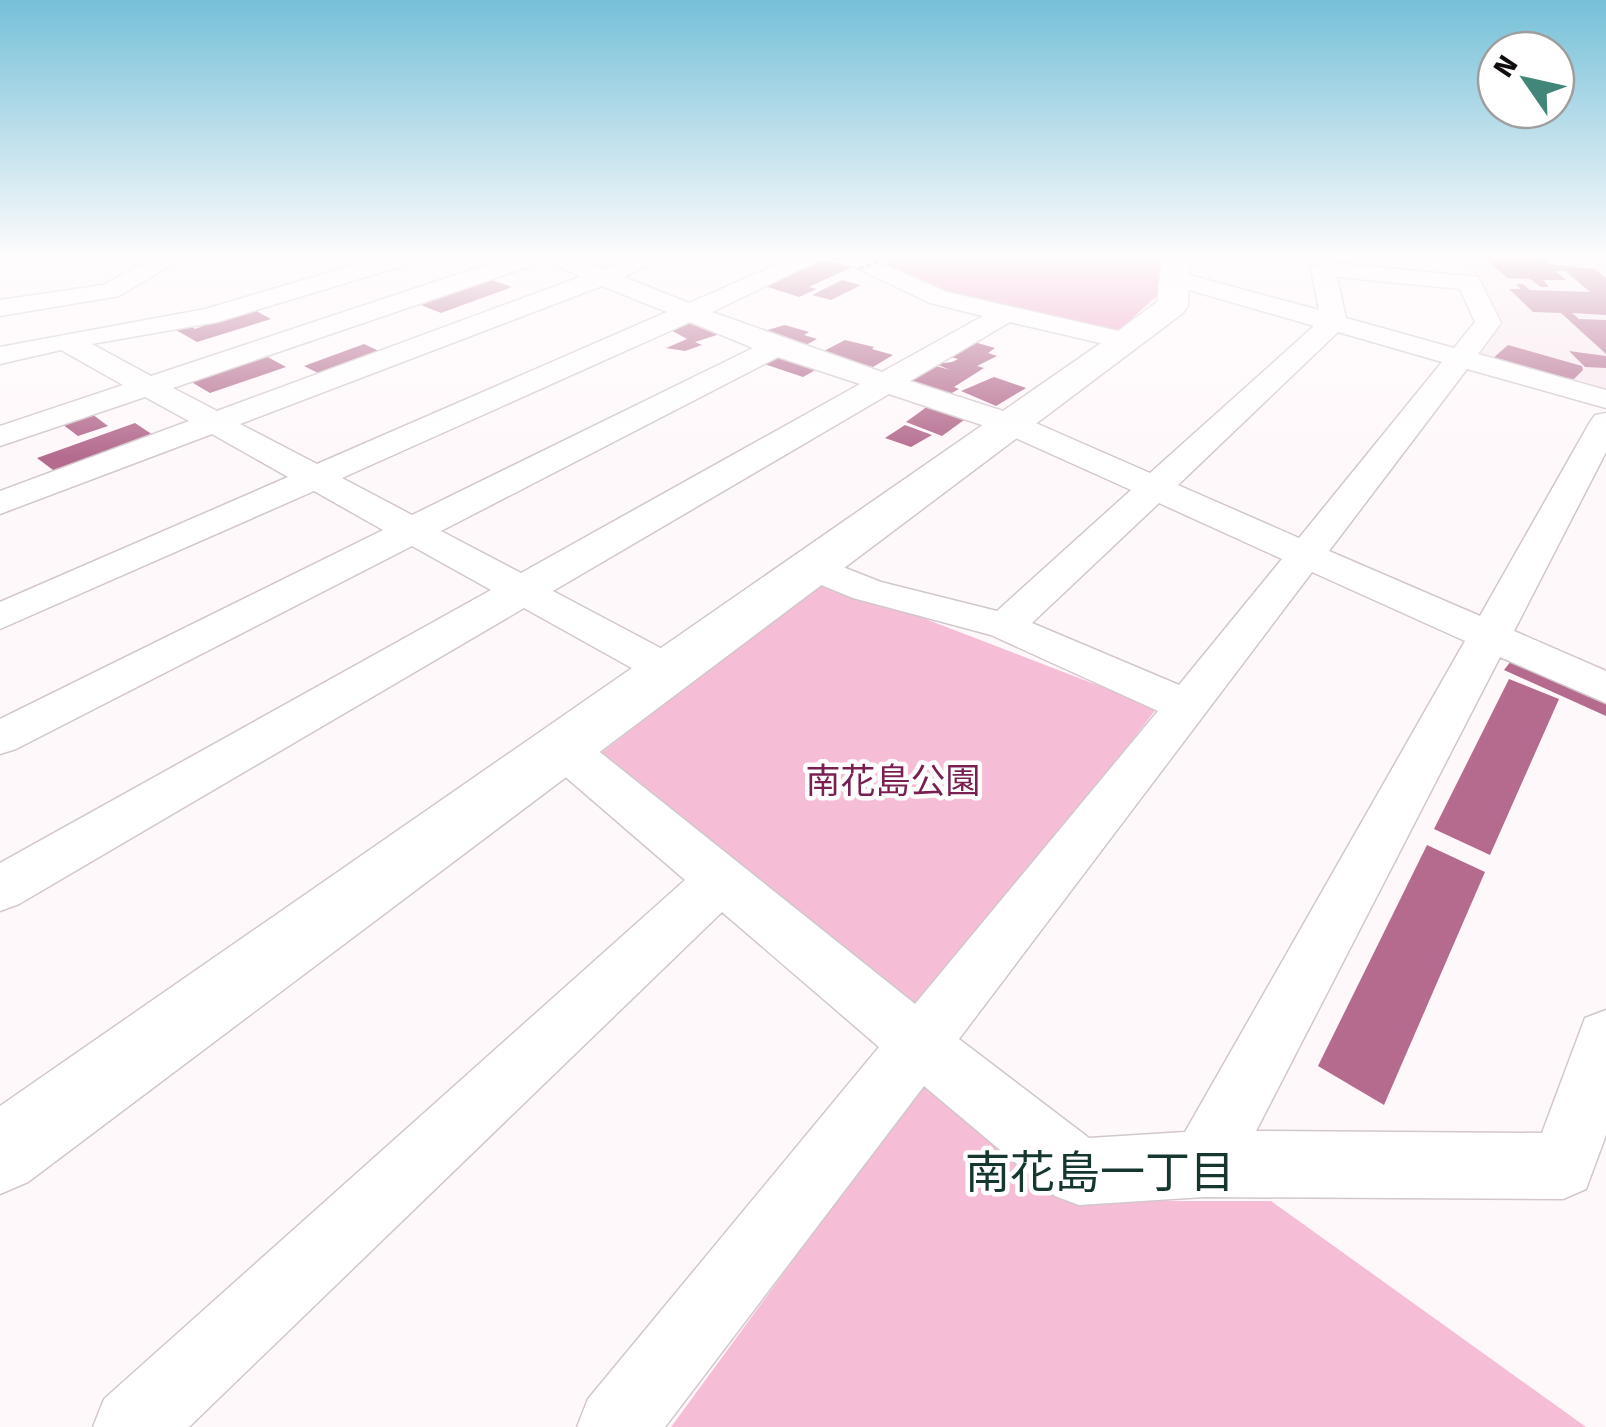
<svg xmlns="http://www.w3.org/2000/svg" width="1606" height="1427" viewBox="0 0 1606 1427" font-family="'Fira Sans','Noto Sans JP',sans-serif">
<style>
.built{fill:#f8e8ef}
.green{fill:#f5bdd6}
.forest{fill:#eb9dc1}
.building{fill:#b46b8e}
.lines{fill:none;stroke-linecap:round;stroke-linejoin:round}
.minor-casing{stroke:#d2c7cc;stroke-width:3}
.tertiary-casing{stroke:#d2c7cc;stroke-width:3}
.minor{fill:#fff;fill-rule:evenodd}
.tertiary{fill:#fff;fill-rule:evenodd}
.path-bridge{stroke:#a49ea1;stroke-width:4;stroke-dasharray:6 2.5;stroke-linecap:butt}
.labels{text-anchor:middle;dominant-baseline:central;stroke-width:9;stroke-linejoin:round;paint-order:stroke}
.park-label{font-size:35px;fill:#791f51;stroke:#fff}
.near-neighbourhood-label{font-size:45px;fill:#163630;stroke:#fff}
</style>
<rect width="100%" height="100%" fill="#fff8fb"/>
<polygon class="built" points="1463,258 1606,258 1606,392 1475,355 1501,325"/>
<g class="green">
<polygon points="824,580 1157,708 921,1014 601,753"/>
<polygon points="923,1083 1075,1201 1271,1201 1586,1427 671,1427"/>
</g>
<polygon class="forest" points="895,258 1161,259 1159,294 1116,333 953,297 881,269"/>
<g class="building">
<polygon points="1485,258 1541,258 1548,264 1595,269 1606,278 1606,315 1572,313 1579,319 1606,320 1606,354 1561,313 1533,312 1509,289 1521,289 1516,284 1523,284 1530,290 1590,292 1565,271 1556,271 1566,280 1543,280 1549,287 1541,287 1530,279 1507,278"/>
<polygon points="822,260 852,267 809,287 817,289 799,297 765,286"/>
<polygon points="492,280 512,287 441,313 421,305"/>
<polygon points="842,280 861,285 831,300 812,295"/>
<polygon points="249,307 271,319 197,342 176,330 190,326 195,329 206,325 201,322"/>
<polygon points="685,322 720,334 695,342 702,345 685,351 666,348 687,339 669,329"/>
<polygon points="785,325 809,332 804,335 817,339 802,347 760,332"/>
<polygon points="845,340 874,347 872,349 893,355 873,367 822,352"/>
<polygon points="974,342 995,348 988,353 997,356 977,366 984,368 954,387 959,389 950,394 908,383 933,365 950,370 936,364 952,362 958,359 951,357"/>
<polygon points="364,344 381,352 320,374 304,366"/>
<polygon points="1508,345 1582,366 1583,370 1574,379 1560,378 1492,359"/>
<polygon points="1569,351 1606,356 1606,368 1585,367"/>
<polygon points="264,355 286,367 210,393 188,380 202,375 207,378 217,374 213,372 256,361 252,359"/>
<polygon points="780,355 819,368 803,377 758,362"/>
<polygon points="994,377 1026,388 996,406 961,391"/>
<polygon points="928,406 963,418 964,420 942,436 906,422"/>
<polygon points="92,414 108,426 78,436 62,424"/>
<polygon points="135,423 156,437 57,473 37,458"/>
<polygon points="905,425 932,435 911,447 885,438"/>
<polygon points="1511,661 1606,704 1606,716 1504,670"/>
<polygon points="1509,679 1559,699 1490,855 1434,829"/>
<polygon points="1427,845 1485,872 1384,1105 1318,1066"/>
</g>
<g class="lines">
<g class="minor-casing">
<g id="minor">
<polygon points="153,258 183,258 119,296 0,316 0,300 103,285"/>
<path d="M378,258H416L412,263L217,322L92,344L151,376L507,258H576L602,269L630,258H665L624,277L689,303L792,258H824L712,312L882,372L983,316L930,303L836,258H868L947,292L1136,335L1140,341L1126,349L1010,322L910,381L1022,417L1150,473L1314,326L1165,283L1162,278L1165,273L1174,271L1319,310L1311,269L1323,262L1478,277L1501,323L1478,354L1606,390V408L1467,369L1329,551L1480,616L1590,422L1595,415L1606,413V452L1514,631L1606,671V703L1500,657L1256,1131L1542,1133L1585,1018L1606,1010V1135L1586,1189L1563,1199L1204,1197L1079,1205L1055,1196L924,1086L665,1427H577L588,1399L879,1047L722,912L189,1427H93L104,1399L685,880L547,761L541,749L547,737L564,732L581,737L915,1004L1158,711L991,635L853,598L799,576L793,568L799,560L812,557L825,560L881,582L997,611L1131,490L1000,431L889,394L553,591L685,661L691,671L685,681L670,685L655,681L524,608L19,904L0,911V863L491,590L412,546L16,749L0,754V719L383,530L314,491L0,629V602L288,477L212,434L0,514V491L189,421L145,397L0,446V426L123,385L61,350L0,364V347L205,309ZM542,258L580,277L217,411L173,388L539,263ZM1337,277L1460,289L1475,322L1454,348L1346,318ZM602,286L667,312L317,464L240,424ZM690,322L753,348L412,515L342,478ZM1338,332L1442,362L1299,538L1178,485ZM778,357L860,384L521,573L441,531ZM1159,503L1282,559L1179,685L1032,623ZM1312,572L1465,641L1185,1132L1089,1138L959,1039Z"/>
</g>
</g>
<g class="tertiary-casing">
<polygon id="tertiary" points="1162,258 1190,258 1188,306 1183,313 28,1182 0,1194 0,1106 1114,334 1157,302"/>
</g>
<use href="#minor" class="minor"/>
<use href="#tertiary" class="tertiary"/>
<polyline class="path-bridge" points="858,269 877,262"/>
</g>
<linearGradient id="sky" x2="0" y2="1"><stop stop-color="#75c0d8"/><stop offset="0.56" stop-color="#fffcfd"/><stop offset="1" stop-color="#fffcfd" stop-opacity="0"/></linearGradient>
<rect width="1606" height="458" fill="url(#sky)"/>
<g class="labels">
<g class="park-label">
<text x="893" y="781">南花島公園</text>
</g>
<g class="near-neighbourhood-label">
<text x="1100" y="1173">南花島一丁目</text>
</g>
</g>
<g transform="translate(1526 80) rotate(304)"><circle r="48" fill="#ffffff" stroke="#9f9e9f" stroke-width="2.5"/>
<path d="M0-8L18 38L0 25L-18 38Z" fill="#428679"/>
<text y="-15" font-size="28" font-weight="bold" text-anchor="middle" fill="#100c0e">N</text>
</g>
</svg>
